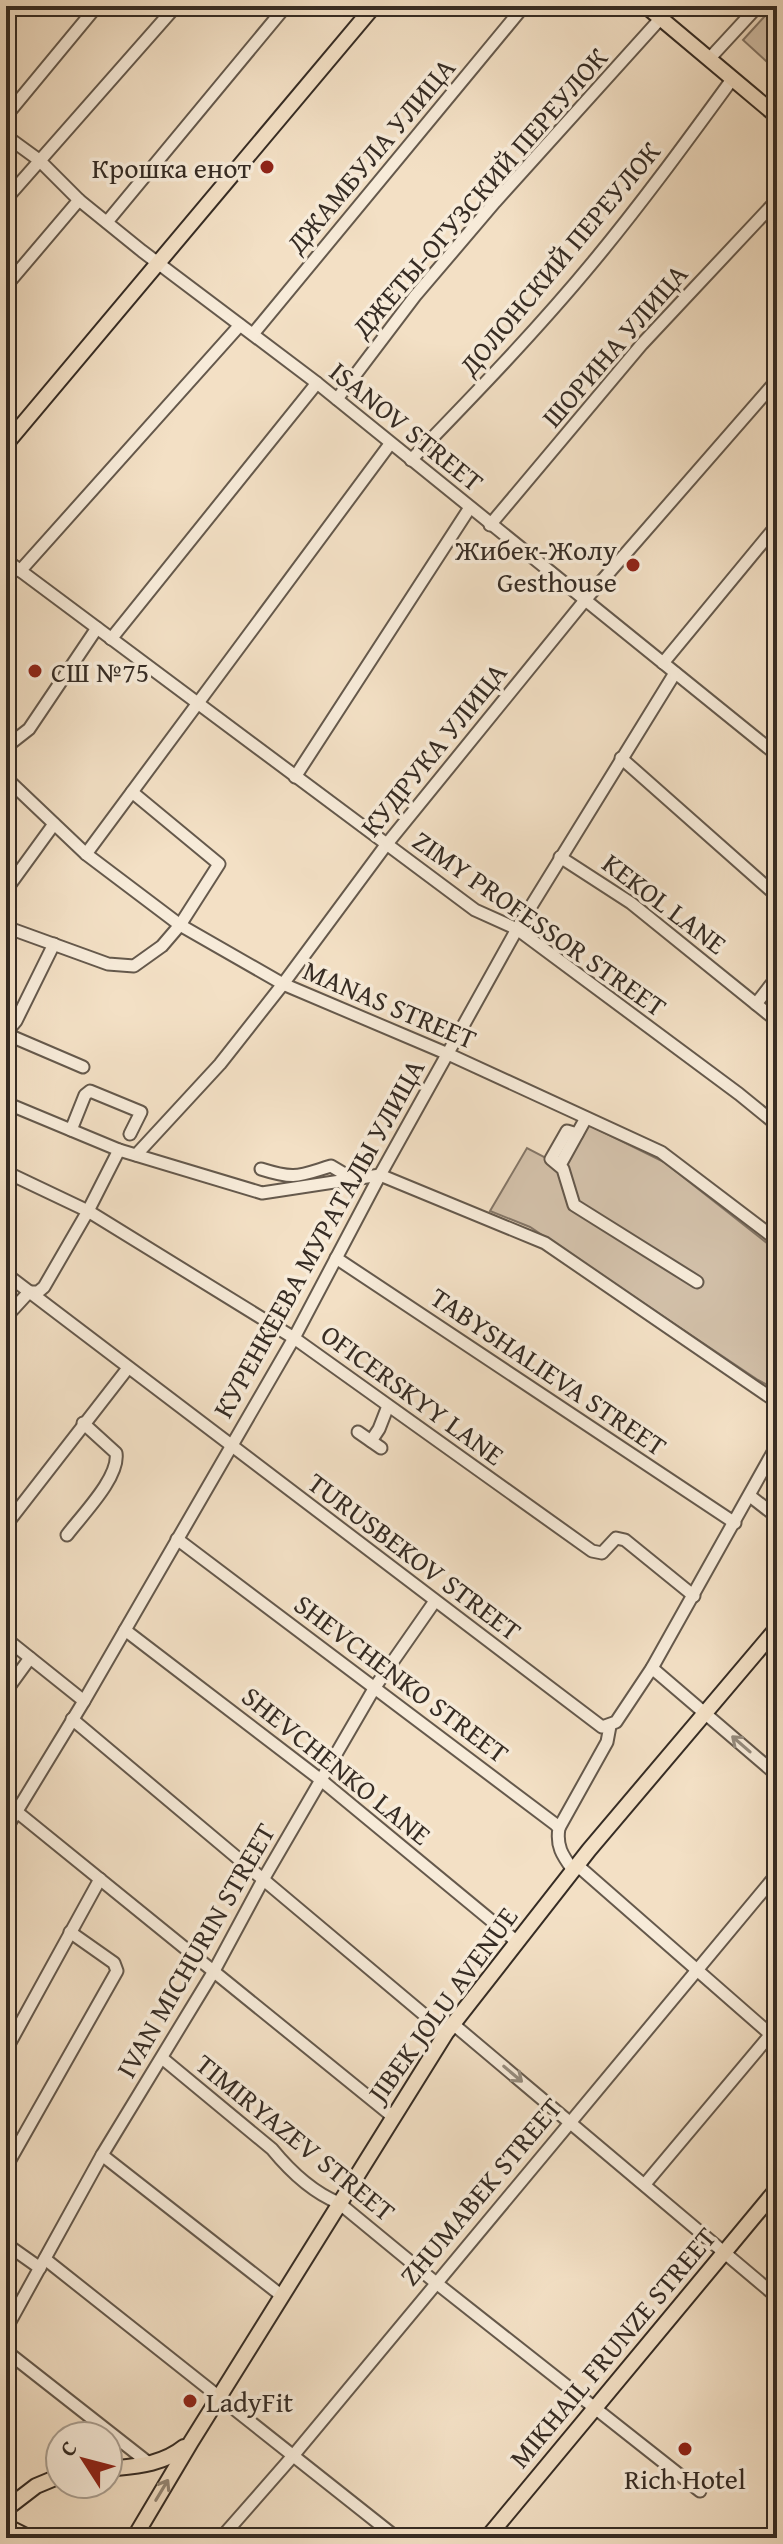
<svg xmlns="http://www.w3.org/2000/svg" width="783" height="2544" viewBox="0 0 783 2544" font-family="'Gentium Book Plus',serif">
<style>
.green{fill:#d3c1aa;stroke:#847667;stroke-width:2}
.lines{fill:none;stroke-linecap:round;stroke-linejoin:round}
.minor-casing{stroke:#65594c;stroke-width:15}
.major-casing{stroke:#362c24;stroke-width:18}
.minor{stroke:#f7ebd9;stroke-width:11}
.major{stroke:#f3e0c5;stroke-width:14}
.oneway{stroke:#968c7e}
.oneway2{stroke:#948674}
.poi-dot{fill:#8f2418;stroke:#f7ebd9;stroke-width:3}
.labels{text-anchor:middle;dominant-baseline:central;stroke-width:7;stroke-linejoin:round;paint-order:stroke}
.street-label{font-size:28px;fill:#362c24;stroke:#f7ebd9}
.poi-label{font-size:28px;fill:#362c24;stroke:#f7ebd9;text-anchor:end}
</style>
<rect width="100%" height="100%" fill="#f3e0c5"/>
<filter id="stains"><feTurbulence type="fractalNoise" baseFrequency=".0025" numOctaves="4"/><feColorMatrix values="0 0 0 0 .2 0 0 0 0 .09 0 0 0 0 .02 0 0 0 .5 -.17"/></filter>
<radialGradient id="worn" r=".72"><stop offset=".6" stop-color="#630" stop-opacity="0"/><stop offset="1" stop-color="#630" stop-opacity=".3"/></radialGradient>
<g class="green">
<polygon points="774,6 777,6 777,71 743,40"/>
<polygon points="585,1123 664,1162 777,1251 777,1390 758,1380 530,1227 490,1211 527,1148 563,1167"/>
</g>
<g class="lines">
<g class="minor-casing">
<g id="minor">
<polyline points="710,58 758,6"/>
<polyline points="6,116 97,6"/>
<polyline points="6,136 39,160 79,200 142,251 317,383 777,755"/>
<polyline points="6,199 176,6"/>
<polyline points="107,222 286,6"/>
<polyline points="6,286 79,200"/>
<polyline points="253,334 524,6"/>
<polyline points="337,399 415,296 495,202 661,18"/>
<path d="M411,460C473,396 536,331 593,262C642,203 687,141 733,78"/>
<polyline points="490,525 642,344 777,200"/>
<polyline points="6,560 475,910 517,929 739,1094 777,1125"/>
<polyline points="20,571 240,325"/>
<polyline points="111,639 317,383"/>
<polyline points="663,663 777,525"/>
<polyline points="6,747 29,729 97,628"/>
<polyline points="621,758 777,896"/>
<polyline points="295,777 469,509"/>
<polyline points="6,778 86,854 180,925 283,984 448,1054 661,1152 777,1240"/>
<polyline points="86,854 390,444"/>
<polyline points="560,857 631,903 777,1021"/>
<polyline points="6,890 54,824"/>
<polyline points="6,927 108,964 134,966 162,946 180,925 219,864 132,792"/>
<polyline points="756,1004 777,977"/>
<polyline points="6,1033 16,1021 54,944"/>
<polyline points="6,1034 83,1067"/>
<polyline points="6,1103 119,1150 262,1193 380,1175 545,1243 777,1402"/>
<polyline points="71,1130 85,1095 90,1091 141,1112 130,1134"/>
<polyline points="577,1134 567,1131 551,1159 563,1169 574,1205 697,1282"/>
<polyline points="136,1155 220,1064 283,984 386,845 586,599 777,380"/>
<polyline points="560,1165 586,1118"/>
<path d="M261,1169C296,1180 298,1176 331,1166L353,1179"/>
<polyline points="6,1172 88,1211 294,1338 592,1551 602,1553 616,1538 625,1540 694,1596"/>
<polyline points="336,1258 735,1523"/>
<polyline points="6,1274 602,1727 616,1722 652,1668 777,1445"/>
<polyline points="6,1317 29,1292 38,1292 44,1287 88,1211 119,1150"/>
<polyline points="358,1432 381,1448"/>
<polyline points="371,1441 379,1429 388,1406"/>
<polyline points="750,1496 777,1517"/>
<polyline points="6,1525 128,1368"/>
<path d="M67,1535C82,1515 120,1477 116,1453L83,1423"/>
<path d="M177,1539L555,1824L559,1828C556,1846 562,1855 573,1870"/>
<polyline points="125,1630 321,1780 516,1941"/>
<polyline points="9,1641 84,1701"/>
<polyline points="652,1668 777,1775"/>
<polyline points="6,1691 30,1658"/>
<polyline points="72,1719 446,2033"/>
<polyline points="6,1803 392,2116"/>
<polyline points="559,1828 607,1742 610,1726"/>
<polyline points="6,1829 84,1701 294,1338 380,1175 517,929 675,673"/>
<polyline points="577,1865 777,2040"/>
<polyline points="453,2024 777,2297"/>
<polyline points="6,2050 100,1879"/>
<path d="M162,2058L272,2149C290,2171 312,2192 339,2203L435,2282L700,2491"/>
<polyline points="102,2155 282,2296"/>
<polyline points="6,2167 117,1971 114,1963 70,1932"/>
<polyline points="645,2184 771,2034"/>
<polyline points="6,2244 40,2268"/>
<polyline points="45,2259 397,2538"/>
<polyline points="6,2329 102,2155 214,1971 264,1878 375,1687 435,1601"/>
<polyline points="6,2351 150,2464"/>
<polyline points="221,2538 292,2457 777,1874"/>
</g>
</g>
<g class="major-casing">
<g id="major">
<polyline points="646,6 777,116"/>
<polyline points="6,444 374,6"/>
<path d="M108,2469C135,2466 162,2465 184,2447"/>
<polyline points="6,2509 36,2486 60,2476"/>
<polyline points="6,2526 30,2538"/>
<polyline points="134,2538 191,2442 446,2033 589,1850 777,1628"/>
<polyline points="487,2538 777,2189"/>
</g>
</g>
<use href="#minor" class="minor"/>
<use href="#major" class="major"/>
</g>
<defs><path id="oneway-shaft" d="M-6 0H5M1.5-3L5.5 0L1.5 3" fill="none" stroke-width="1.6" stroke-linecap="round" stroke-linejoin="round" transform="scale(2)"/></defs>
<g class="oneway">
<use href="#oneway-shaft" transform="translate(741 1744) rotate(-139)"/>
<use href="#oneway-shaft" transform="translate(513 2074) rotate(40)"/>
</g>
<use class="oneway2" href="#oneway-shaft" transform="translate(162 2490) rotate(-59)"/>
<g class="poi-dot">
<circle cx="267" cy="167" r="8"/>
<circle cx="633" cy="565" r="8"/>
<circle cx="35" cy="671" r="8"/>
<circle cx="190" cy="2401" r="8"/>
<circle cx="685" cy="2449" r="8"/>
</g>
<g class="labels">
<g class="street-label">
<text transform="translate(370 155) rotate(-50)">ДЖАМБУЛА УЛИЦА</text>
<text transform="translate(479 192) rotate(-49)">ДЖЕТЫ-ОГУЗСКИЙ ПЕРЕУЛОК</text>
<text transform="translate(559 258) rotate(-50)">ДОЛОНСКИЙ ПЕРЕУЛОК</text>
<text transform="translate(614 345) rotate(-49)">ШОРИНА УЛИЦА</text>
<text transform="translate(407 426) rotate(39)">ISANOV STREET</text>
<text transform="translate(433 749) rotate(-51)">КУДРУКА УЛИЦА</text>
<text transform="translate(665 903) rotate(37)">KEKOL LANE</text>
<text transform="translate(540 923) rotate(35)">ZIMY PROFESSOR STREET</text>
<text transform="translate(390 1004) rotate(23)">MANAS STREET</text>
<text transform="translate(318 1238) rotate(-61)">КУРЕНКЕЕВА МУРАТАЛЫ УЛИЦА</text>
<text transform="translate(549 1371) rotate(34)">TABYSHALIEVA STREET</text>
<text transform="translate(413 1394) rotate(36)">OFICERSKYY LANE</text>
<text transform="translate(415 1556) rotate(37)">TURUSBEKOV STREET</text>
<text transform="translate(402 1678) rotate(37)">SHEVCHENKO STREET</text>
<text transform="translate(337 1765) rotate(39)">SHEVCHENKO LANE</text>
<text transform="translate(195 1950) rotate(-60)">IVAN MICHURIN STREET</text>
<text transform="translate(442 2004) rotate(-54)">JIBEK JOLU AVENUE</text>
<text transform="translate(296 2137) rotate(39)">TIMIRYAZEV STREET</text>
<text transform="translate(480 2191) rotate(-50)">ZHUMABEK STREET</text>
<text transform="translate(612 2347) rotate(-50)">MIKHAIL FRUNZE STREET</text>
</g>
<g class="poi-label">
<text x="251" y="167">Крошка енот</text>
<text x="617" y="549">Жибек-Жолу<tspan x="617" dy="32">Gesthouse</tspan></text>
<text x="51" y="671" text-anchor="start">СШ №75</text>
<text x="206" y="2401" text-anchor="start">LadyFit</text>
<text x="685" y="2478" text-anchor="middle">Rich Hotel</text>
</g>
</g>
<rect width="783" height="2544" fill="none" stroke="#f3e0c5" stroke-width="32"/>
<rect x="8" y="8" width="767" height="2528" fill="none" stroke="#362c24" stroke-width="4"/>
<rect x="16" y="16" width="751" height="2512" fill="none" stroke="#362c24" stroke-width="2"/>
<g transform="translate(84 2460) rotate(306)"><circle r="38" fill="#f7ebd9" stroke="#aa9f91" stroke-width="2"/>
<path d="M0-6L14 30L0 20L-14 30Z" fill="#8f2418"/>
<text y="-12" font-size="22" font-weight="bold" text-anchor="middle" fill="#362c24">С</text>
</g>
<rect width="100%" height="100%" filter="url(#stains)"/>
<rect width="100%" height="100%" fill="url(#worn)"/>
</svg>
